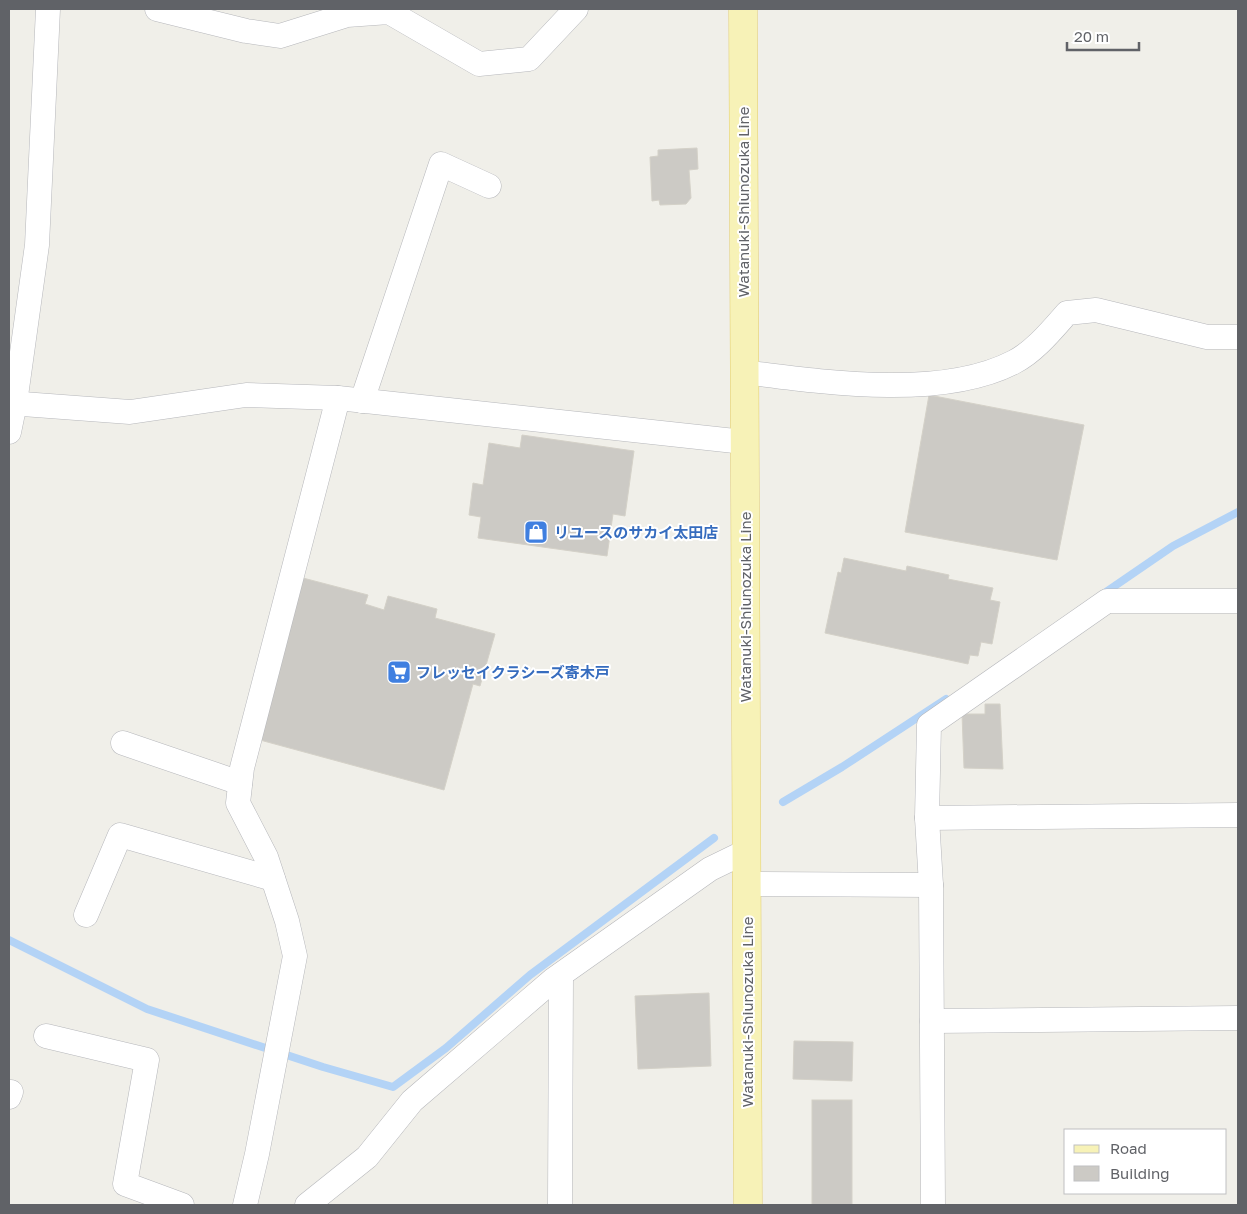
<svg xmlns="http://www.w3.org/2000/svg" width="1247" height="1214" viewBox="0 0 1247 1214" font-family="'Golos Text','Noto Sans JP',sans-serif">
<style>
.lines{fill:none;stroke-linecap:round;stroke-linejoin:round}
.stream{stroke:#b3d3f6;stroke-width:8}
.building{fill:#cccac5;stroke:#d4d1c8}
.minor-casing{stroke:#b6b7bb;stroke-width:25}
.major-casing{stroke:#e3cd6f;stroke-width:29}
.minor{stroke:#fff;stroke-width:24}
.major{stroke:#f7f2b7;stroke-width:28}
.labels{text-anchor:middle;dominant-baseline:central;stroke-width:4;stroke-linejoin:round;paint-order:stroke}
.street-label{font-size:15px;fill:#606267;stroke:#fff}
.shop-label{font-size:15px;font-weight:bold;fill:#366cbe;stroke:#fff;text-anchor:start}
</style>
<rect width="100%" height="100%" fill="#f0efe9"/>
<g class="lines">
<g class="stream">
<polyline points="1103,594 1173,546 1238,512"/>
<polyline points="783,802 842,767 946,699"/>
<polyline points="9,940 147,1009 323,1067 393,1087 446,1048 530,975 714,838"/>
</g>
</g>
<g class="building">
<polygon points="697,148 698,169 689,170 691,198 686,204 660,205 659,200 652,201 650,157 658,156 658,150"/>
<polygon points="929,395 1084,425 1057,560 905,532"/>
<polygon points="522,435 634,451 625,516 613,514 607,556 478,538 481,517 469,515 473,483 483,485 489,443 520,448"/>
<polygon points="844,558 906,571 907,566 949,575 948,579 993,588 990,600 1000,602 992,644 981,642 978,656 970,655 968,664 825,633 838,572 841,573"/>
<polygon points="303,578 368,595 365,604 384,610 388,596 437,609 435,618 495,634 480,686 473,684 444,790 260,740"/>
<polygon points="985,704 1000,704 1003,769 964,768 962,714 985,714"/>
<polygon points="709,993 711,1066 638,1069 635,996"/>
<polygon points="794,1041 853,1042 852,1081 793,1079"/>
<rect x="812" y="1100" width="40" height="105"/>
</g>
<g class="lines">
<g class="minor-casing">
<g id="minor">
<polyline points="157,9 246,31 280,36 347,15 389,12 479,64 529,59 576,9"/>
<path d="M743,372C822,382 941,400 1014,362C1034,352 1052,330 1067,313L1096,310L1207,337H1238"/>
<polyline points="362,401 441,164 489,186"/>
<polyline points="9,403 130,412 246,395 338,398 744,442"/>
<polyline points="9,432 15,403 37,245 48,9"/>
<polyline points="123,743 240,783"/>
<polyline points="927,818 1238,815"/>
<polyline points="746,884 931,885"/>
<polyline points="86,915 120,835 273,879"/>
<polyline points="932,1021 1238,1018"/>
<polyline points="46,1036 147,1060 125,1184 182,1205"/>
<polyline points="9,1092 11,1092 9,1097"/>
<polyline points="245,1205 257,1154 295,956 287,921 266,857 238,803 242,768 338,398"/>
<polyline points="307,1205 367,1157 412,1101 553,980 710,869 747,851"/>
<polyline points="560,1205 561,975"/>
<polyline points="933,1205 931,885 927,818 929,725 1107,601 1238,601"/>
</g>
</g>
<g class="major-casing">
<polyline id="major" points="743,9 748,1205"/>
</g>
<use href="#minor" class="minor"/>
<use href="#major" class="major"/>
</g>
<defs>
<g id="shop-square" transform="scale(1.25)"><rect x="-9" y="-9" width="18" height="18" rx="4" fill="#3f7fe0" stroke="#fff"/><path d="M-5-2.5h2.3a2.7 3.5 0 0 1 5.4 0H5L5.5 6h-11ZM-1.5-2.5h3a1.5 2.3 0 0 0-3 0Z" fill="#fff"/></g>
<g id="supermarket-square" transform="scale(1.25)"><rect x="-9" y="-9" width="18" height="18" rx="4" fill="#3f7fe0" stroke="#fff"/><path d="M-6-5.5h2.5l.6 2H6L4.5 2H-2.5L-4.4-4H-6ZM-1.5 3.2a1.3 1.3 0 1 0 .1 0ZM3 3.2a1.3 1.3 0 1 0 .1 0Z" fill="#fff"/></g>
</defs>
<g fill-rule="evenodd">
<use href="#shop-square" x="536" y="532"/>
<use href="#supermarket-square" x="399" y="672"/>
</g>
<g class="labels">
<g class="street-label">
<text transform="translate(743 202) rotate(-90)">Watanuki-Shiunozuka Line</text>
<text transform="translate(745 607) rotate(-90)">Watanuki-Shiunozuka Line</text>
<text transform="translate(747 1012) rotate(-90)">Watanuki-Shiunozuka Line</text>
</g>
<g class="shop-label">
<text x="554" y="532">リユースのサカイ太田店</text>
<text x="416" y="672">フレッセイクラシーズ寄木戸</text>
</g>
</g>
<rect width="1247" height="1214" fill="none" stroke="#606267" stroke-width="20"/>
<rect x="1064" y="1129" width="162" height="65" fill="#ffffff" stroke="#bfc0c2"/>
<rect x="1074" y="1145" width="25" height="8" fill="#f7f2b7" stroke="#bfc0c2"/>
<text x="1110" y="1154" font-size="15" fill="#606267">Road</text>
<rect x="1074" y="1166" width="25" height="15" fill="#cccac5" stroke="#bfc0c2"/>
<text x="1110" y="1179" font-size="15" fill="#606267">Building</text>
<path d="M1067 42v8h72v-8" fill="none" stroke="#606267" stroke-width="2.5"/>
<text x="1074" y="42" font-size="15" fill="#606267" stroke="#ffffff" stroke-width="4" paint-order="stroke">20 m</text>
</svg>
